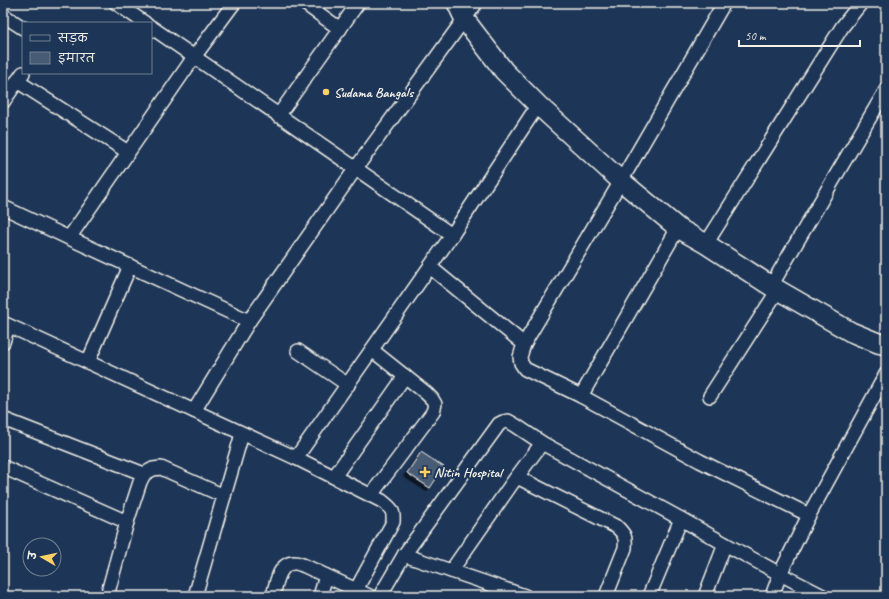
<svg xmlns="http://www.w3.org/2000/svg" width="889" height="599" viewBox="0 0 889 599" font-family="Caveat,'Playpen Sans Deva',sans-serif">
<style>
.building{fill:#485b74;stroke:#f4f1e8;filter:url(#shadow)}
.lines{fill:none;stroke-linecap:round;stroke-linejoin:round}
.street-casing{stroke:#f4f1e8;stroke-width:16}
.secondary-casing{stroke:#f4f1e8;stroke-width:22}
.street{stroke:#1d3557;stroke-width:13}
.secondary{stroke:#1d3557;stroke-width:19}
.poi-dot{fill:#ffd166;stroke:#1d3557;stroke-width:1.5}
.labels{text-anchor:middle;dominant-baseline:central;stroke-width:4;stroke-linejoin:round;paint-order:stroke}
.poi-label{font-size:14px;font-weight:bold;fill:#f4f1e8;stroke:#1d3557;text-anchor:start}
</style>
<defs>
<filter id="shadow"><feDropShadow dx="-3.5" dy="3.5" stdDeviation="0" flood-color="#0009"/></filter>
</defs>
<rect width="100%" height="100%" fill="#1d3557"/>
<filter id="ink" filterUnits="userSpaceOnUse"><feTurbulence type="fractalNoise" baseFrequency=".025" numOctaves="2"/><feDisplacementMap in="SourceGraphic" scale="8" xChannelSelector="R" yChannelSelector="G"/><feConvolveMatrix kernelMatrix="1 2 1 2 8 2 1 2 1" color-interpolation-filters="sRGB"/></filter>
<g filter="url(#ink)">
<polygon class="building" points="421,452 444,467 430,488 407,473"/>
<g class="lines">
<g class="street-casing">
<g id="street">
<polyline points="116,3 145,23"/>
<polyline points="304,3 340,29"/>
<polyline points="724,3 621,181 524,344 520,357 521,363 525,369 581,396 700,461 809,515"/>
<polyline points="3,15 23,28"/>
<polyline points="151,27 452,235"/>
<polyline points="17,81 128,152"/>
<polyline points="3,102 23,73"/>
<polyline points="278,116 358,3"/>
<polyline points="3,207 69,238 249,321"/>
<polyline points="69,238 194,57 234,3"/>
<polyline points="706,244 842,27 861,3"/>
<polyline points="430,267 524,344"/>
<polyline points="771,286 886,90"/>
<path d="M3,323L296,458L382,501C391,508 394,510 393,522L356,590"/>
<polyline points="3,342 8,326"/>
<polyline points="298,351 348,385"/>
<polyline points="88,362 130,266"/>
<polyline points="581,396 678,228"/>
<polyline points="710,396 778,290"/>
<polyline points="194,411 249,321 356,168 476,3"/>
<polyline points="3,419 144,474"/>
<polyline points="296,458 452,235 538,105"/>
<polyline points="3,467 127,522"/>
<polyline points="334,477 405,376"/>
<path d="M517,477L617,527C625,535 626,537 625,548L606,596"/>
<polyline points="371,495 433,412 435,404 432,399 426,393 372,350"/>
<polyline points="404,555 525,596"/>
<polyline points="451,571 513,482 542,443"/>
<polyline points="107,596 127,522 140,482 144,474 153,469 161,468 224,496"/>
<polyline points="195,596 242,434"/>
<path d="M273,596C276,584 279,562 295,563C298,563 302,565 305,566L369,596"/>
<polyline points="320,596 326,576"/>
<polyline points="380,596 404,555 499,424 503,422 508,421 515,425 542,443 681,519 725,544 780,574 823,596"/>
<polyline points="649,596 681,519"/>
<polyline points="705,596 725,544"/>
<polyline points="772,596 780,574 809,515 886,374"/>
</g>
</g>
<g class="secondary-casing">
<polyline id="secondary" points="457,3 465,20 504,71 538,105 621,181 678,228 706,244 771,286 851,332 878,343 886,345"/>
</g>
<use href="#street" class="street"/>
<use href="#secondary" class="secondary"/>
</g>
</g>
<g class="poi-dot">
<circle cx="326" cy="92" r="4"/>
<path d="M423 466h4v4h4v4h-4v4h-4v-4h-4v-4h4z"/>
</g>
<g class="labels">
<g class="poi-label">
<text x="334" y="92">Sudama Bangals</text>
<text x="434" y="472">Nitin Hospital</text>
</g>
</g>
<rect width="889" height="599" fill="none" stroke="#1d3557" stroke-width="16"/>
<rect x="8" y="8" width="873" height="583" fill="none" stroke="#f4f1e8" stroke-width="1.5" filter="url(#ink)"/>
<rect x="22" y="22" width="130" height="52" fill="#1d3557" stroke="#738091"/>
<rect x="30" y="35" width="20" height="6" fill="#1d3557" stroke="#738091"/>
<text x="58" y="42" font-size="12" fill="#f4f1e8">सड़क</text>
<rect x="30" y="52" width="20" height="12" fill="#485b74" stroke="#738091"/>
<text x="58" y="62" font-size="12" fill="#f4f1e8">इमारत</text>
<g transform="translate(42 557) rotate(279)"><circle r="19" fill="#1d3557" stroke="#738091"/>
<path d="M0-3L7 15L0 10L-7 15Z" fill="#ffd166"/>
<text y="-6" font-size="11" font-weight="bold" text-anchor="middle" fill="#f4f1e8">उ</text>
</g>
<path d="M739 40v6h121v-6" fill="none" stroke="#f4f1e8" stroke-width="2"/>
<text x="745" y="40" font-size="12" fill="#f4f1e8" stroke="#1d3557" stroke-width="3" paint-order="stroke">50 m</text>
</svg>
